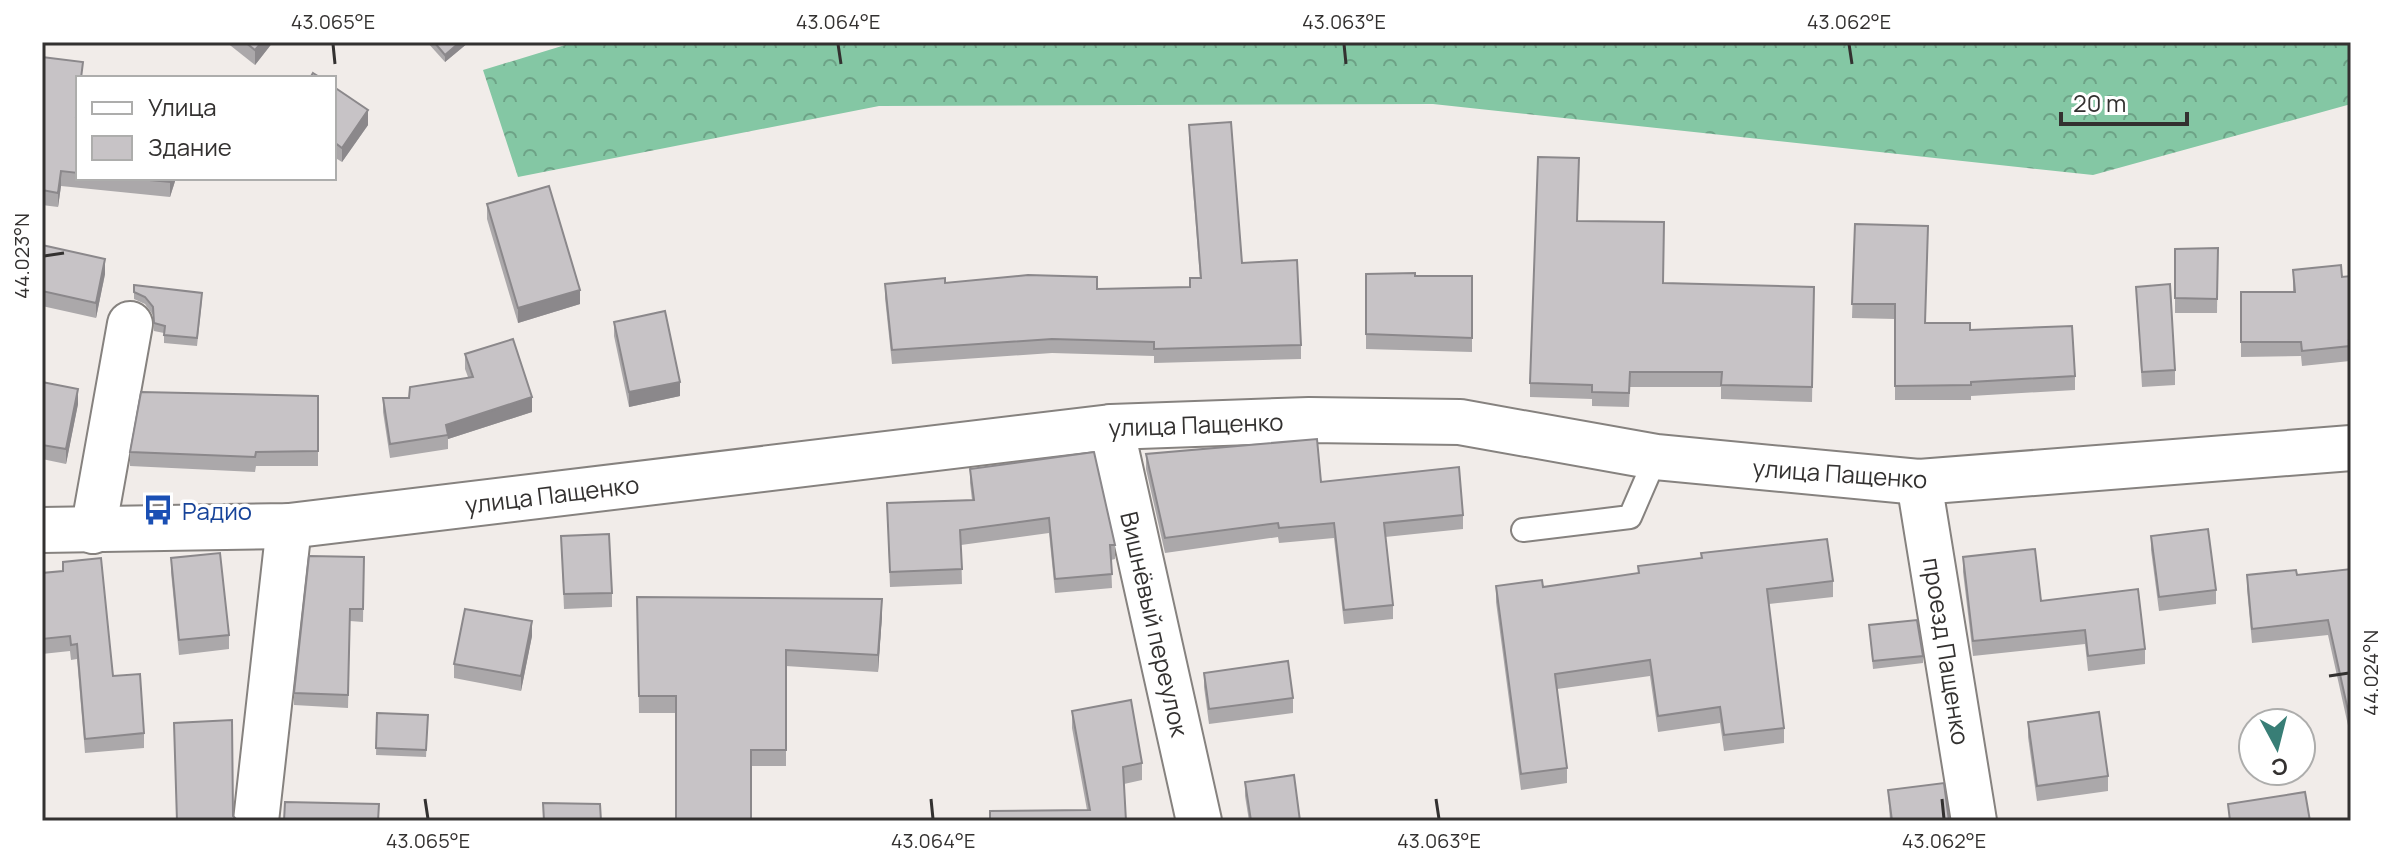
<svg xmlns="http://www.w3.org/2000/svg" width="2393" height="863" viewBox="0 0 2393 863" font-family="Manrope,sans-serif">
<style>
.forest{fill:url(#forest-crowns)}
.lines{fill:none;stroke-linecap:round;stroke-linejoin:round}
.lane-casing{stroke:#86827f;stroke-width:26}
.street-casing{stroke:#86827f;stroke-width:48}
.secondary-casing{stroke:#86827f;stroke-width:48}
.lane{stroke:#fff;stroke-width:22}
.street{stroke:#fff;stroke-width:44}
.secondary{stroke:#fff;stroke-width:44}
.wall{fill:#aba8aa}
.shaded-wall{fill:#8b888b}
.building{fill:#c7c3c6;stroke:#8b888b;stroke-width:2}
.ticks{fill:none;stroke:#333130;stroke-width:3}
.labels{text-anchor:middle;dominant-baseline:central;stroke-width:7;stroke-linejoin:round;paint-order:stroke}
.street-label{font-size:24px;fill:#333130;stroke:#fff}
.transit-label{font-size:24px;fill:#164399;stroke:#fff;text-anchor:start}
.neatline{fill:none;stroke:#333130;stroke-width:3}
.ticks-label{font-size:20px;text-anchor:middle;fill:#333130}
</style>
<defs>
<pattern id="forest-crowns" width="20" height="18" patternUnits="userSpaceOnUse" patternTransform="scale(2)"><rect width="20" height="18" fill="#84c7a4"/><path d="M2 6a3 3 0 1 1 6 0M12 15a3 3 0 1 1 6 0" fill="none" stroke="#6da286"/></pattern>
</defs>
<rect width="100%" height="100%" fill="#f1ece9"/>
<polygon class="forest" points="575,42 2351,42 2351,104 2093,175 1433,104 879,106 518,177 483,70"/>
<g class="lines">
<g class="lane-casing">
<polyline id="lane" points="1523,530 1630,517 1656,457"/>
</g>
<g class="street-casing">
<g id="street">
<polyline points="1111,427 1199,821"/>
<polyline points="1919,482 1974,821"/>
<polyline points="93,531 130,324"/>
<polyline points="256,821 289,526"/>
</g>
</g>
<g class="secondary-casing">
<polyline id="secondary" points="42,530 289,526 1111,427 1309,420 1460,422 1656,457 1919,482 2351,448"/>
</g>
<use href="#lane" class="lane"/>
<use href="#street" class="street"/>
<use href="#secondary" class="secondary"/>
</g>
<g class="wall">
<polygon points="226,42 273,42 255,65"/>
<polygon points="427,42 469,42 445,62"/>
<polygon points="42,57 78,78 78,178 176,178 170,197 61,186 58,207 42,205"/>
<polygon points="334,87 368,125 342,162 334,157"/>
<polygon points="1189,125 1242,263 1301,345 1301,359 1154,363 1154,356 1052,353 892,364 885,298 885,284 945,283 1097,289 1190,287 1200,278 1189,139"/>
<polygon points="487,204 580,304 518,323 487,219"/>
<polygon points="1578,221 1663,283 1814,287 1812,402 1721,399 1721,387 1630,387 1629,407 1592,406 1592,399 1530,397 1530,383"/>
<polygon points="1855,224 1925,323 1970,330 2075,376 2075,390 1971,396 1971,400 1895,400 1895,319 1852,318"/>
<polygon points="42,245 105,274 96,318 42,306"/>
<polygon points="2218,248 2217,313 2175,313 2175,249"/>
<polygon points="2293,270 2342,277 2351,276 2351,354 2350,354 2350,361 2302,366 2301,356 2241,357 2241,292 2293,292"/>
<polygon points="1366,274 1415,276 1472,276 1472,352 1366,349"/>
<polygon points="134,285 202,300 197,346 164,343 164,333 154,331 153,315 145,304 134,299"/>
<polygon points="2136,287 2175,370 2175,385 2142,387"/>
<polygon points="614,322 680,396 629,407 614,336"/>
<polygon points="465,354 532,412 448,439 448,449 390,458 383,412 383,398 409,398 468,377 465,369"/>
<polygon points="42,382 78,404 66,464 42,459"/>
<polygon points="318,396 318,466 256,466 255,472 130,466 130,452"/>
<polygon points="1146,454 1321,482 1463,515 1463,529 1385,537 1393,605 1393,619 1344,624 1334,538 1279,543 1278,537 1165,553 1146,469"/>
<polygon points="970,469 1115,545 1115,559 1111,560 1112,588 1055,593 1049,533 961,545 962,584 890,587 887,503 972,500 970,483"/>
<polygon points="561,536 612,593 612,607 564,609"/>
<polygon points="2151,536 2216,590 2216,604 2159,611 2151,550"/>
<polygon points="364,557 363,622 350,621 348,708 294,705 294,693"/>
<polygon points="1963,557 2041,601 2145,649 2145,664 2088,671 2085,644 1973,656 1963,572"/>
<polygon points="171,558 229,635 229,649 179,655 171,572"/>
<polygon points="63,562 113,676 144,733 144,748 85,753 77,659 71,660 70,651 42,654 42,573 63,571"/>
<polygon points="1638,566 1833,581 1833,597 1769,604 1784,728 1784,743 1724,751 1720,723 1658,732 1650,676 1557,689 1567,768 1567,783 1521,790 1496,602 1496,586 1543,587 1638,573"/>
<polygon points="2351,569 2351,739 2328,635 2252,643 2247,589 2247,575 2297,575"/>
<polygon points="637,597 882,616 878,672 786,666 786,766 751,766 676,713 639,713"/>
<polygon points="1869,625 1923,656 1923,663 1873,669"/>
<polygon points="532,636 521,691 454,678 454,664"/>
<polygon points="1204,673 1293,698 1293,713 1209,724 1204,687"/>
<polygon points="1072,711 1142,763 1142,780 1124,784 1126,821 1087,810 1072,728"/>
<polygon points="377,713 428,715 426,757 376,755"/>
<polygon points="2028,722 2108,776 2108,791 2037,801 2028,737"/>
<polygon points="1245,782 1300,821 1249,821 1245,796"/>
<polygon points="1888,790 1949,821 1890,821"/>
</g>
<g class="shaded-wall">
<polygon points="262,42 273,42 255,65 255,50"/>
<polygon points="460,42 469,42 445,62 445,55"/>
<polygon points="368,110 368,125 342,162 342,148"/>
<polygon points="61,171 61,186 58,207 58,193"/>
<polygon points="171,178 176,178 170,197 170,182"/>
<polygon points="105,259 105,274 96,318 96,303"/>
<polygon points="580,290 580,304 518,323 518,308"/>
<polygon points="680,382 680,396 629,407 629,392"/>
<polygon points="78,389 78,404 66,464 66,449"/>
<polygon points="532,397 532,412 448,439 446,425"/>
<polygon points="882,599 882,616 878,672 878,655"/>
<polygon points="532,621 532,636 521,691 521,676"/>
</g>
<g class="building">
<polygon points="245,42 262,42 255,50"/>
<polygon points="434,42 460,42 445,55"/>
<polygon points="42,57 83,62 81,78 78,78 78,101 76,117 78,117 78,173 61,171 58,193 42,190"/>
<polygon points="313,73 321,78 310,78"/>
<polygon points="334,87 368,110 342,148 334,142"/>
<polygon points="1231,122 1242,263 1297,260 1301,345 1154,349 1154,342 1052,339 892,350 885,284 945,278 945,283 1028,275 1097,277 1097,289 1190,287 1190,278 1201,278 1189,125"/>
<polygon points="1538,157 1579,158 1577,221 1664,222 1663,283 1814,287 1812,387 1721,385 1722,372 1630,372 1629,393 1592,392 1592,385 1530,383"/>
<polygon points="128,178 171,178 170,182"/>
<polygon points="549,186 580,290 518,308 487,204"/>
<polygon points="1855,224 1928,226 1925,323 1970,323 1970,330 2072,326 2075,376 1971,382 1971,385 1895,386 1895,304 1852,304"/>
<polygon points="42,245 105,259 96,303 42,291"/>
<polygon points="2218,248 2217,299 2175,298 2175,249"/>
<polygon points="2341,265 2342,277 2351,276 2351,340 2349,340 2350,346 2302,351 2301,342 2241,342 2241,292 2295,292 2293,270"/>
<polygon points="1415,273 1415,276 1472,276 1472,338 1366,334 1366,274"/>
<polygon points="2170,284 2175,370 2142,372 2136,287"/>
<polygon points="134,285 202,293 197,338 164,335 165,326 154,323 153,307 145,297 134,292"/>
<polygon points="665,311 680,382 629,392 614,322"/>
<polygon points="513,339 532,397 446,425 448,435 390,444 383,398 409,398 410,387 473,377 465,354"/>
<polygon points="42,382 78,389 66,449 42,445"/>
<polygon points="141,392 318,396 318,451 256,452 255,457 130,452"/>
<polygon points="1317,439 1321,482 1459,467 1463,515 1384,523 1393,605 1344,610 1334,523 1279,528 1278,523 1165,538 1146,454"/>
<polygon points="1094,452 1115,545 1110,545 1112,574 1055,579 1049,518 960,530 962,569 890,572 887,503 974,500 970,469"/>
<polygon points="2208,529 2216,590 2159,597 2151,536"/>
<polygon points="609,534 612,593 564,594 561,536"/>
<polygon points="1827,539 1833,581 1767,589 1784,728 1724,735 1720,707 1658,716 1650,660 1555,674 1567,768 1521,774 1496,586 1542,580 1543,587 1639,573 1638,566 1702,558 1701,553"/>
<polygon points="2035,549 2041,601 2138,589 2145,649 2088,656 2085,630 1973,641 1963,557"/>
<polygon points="220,553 229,635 179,640 171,558"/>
<polygon points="309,556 364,557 363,609 350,609 348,695 294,693"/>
<polygon points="101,558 113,676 140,674 144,733 85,739 77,644 71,645 70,636 42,639 42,573 63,571 63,562"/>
<polygon points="2351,569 2351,724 2328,620 2252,629 2247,575 2296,570 2297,575"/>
<polygon points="637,597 882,599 878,655 786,650 786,750 751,750 751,821 676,821 676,696 639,696"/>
<polygon points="465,609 532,621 521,676 454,664"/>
<polygon points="1917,620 1923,656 1873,661 1869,625"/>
<polygon points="1288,661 1293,698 1209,709 1204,673"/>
<polygon points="1131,700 1142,763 1123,767 1126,821 990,821 990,811 1090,810 1072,711"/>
<polygon points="2099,712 2108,776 2037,786 2028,722"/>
<polygon points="377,713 428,715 426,750 376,748"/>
<polygon points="232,720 233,816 238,821 177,821 174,723"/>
<polygon points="1294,775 1300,821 1251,821 1245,782"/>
<polygon points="1944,783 1949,821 1892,821 1888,790"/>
<polygon points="2305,792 2310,821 2230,821 2228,804"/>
<polygon points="285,802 379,804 378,821 284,821"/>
<polygon points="543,803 600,804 601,821 544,821"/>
</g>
<path class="ticks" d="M333,44L335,64M838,44L841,64M1344,44L1346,64M1849,44L1852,64M44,256L64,253M2329,676L2349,673M425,799L428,819M931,799L933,819M1436,799L1439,819M1942,799L1944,819"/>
<defs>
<g id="bus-bare" transform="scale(2.4)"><path d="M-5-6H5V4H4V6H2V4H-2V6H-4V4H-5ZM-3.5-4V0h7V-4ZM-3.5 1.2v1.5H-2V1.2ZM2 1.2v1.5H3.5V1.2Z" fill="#1a4fb4" stroke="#fff" stroke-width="2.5" paint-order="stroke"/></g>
</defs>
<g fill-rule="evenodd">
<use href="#bus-bare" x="158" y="510"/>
</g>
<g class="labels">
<g class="street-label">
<text transform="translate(1196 424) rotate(-2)">улица Пащенко</text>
<text transform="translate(1840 473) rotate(4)">улица Пащенко</text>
<text transform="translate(552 494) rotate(-7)">улица Пащенко</text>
<text transform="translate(1155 624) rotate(77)">Вишнёвый переулок</text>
<text transform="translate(1947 651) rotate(81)">проезд Пащенко</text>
</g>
<g class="transit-label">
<text x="182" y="510">Радио</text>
</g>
</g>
<rect width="2393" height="863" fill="none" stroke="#ffffff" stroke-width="88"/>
<rect x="76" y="76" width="260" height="104" fill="#ffffff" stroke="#adadac" stroke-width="2"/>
<rect x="92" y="102" width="40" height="12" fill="#ffffff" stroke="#adadac" stroke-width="2"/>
<text x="148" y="116" font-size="24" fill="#333130">Улица</text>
<rect x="92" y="136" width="40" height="24" fill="#c7c3c6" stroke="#adadac" stroke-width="2"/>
<text x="148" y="156" font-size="24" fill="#333130">Здание</text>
<g transform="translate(2277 747) rotate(173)"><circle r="38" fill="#ffffff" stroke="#adadac" stroke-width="2"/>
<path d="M0-6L14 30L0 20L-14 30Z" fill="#387e76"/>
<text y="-12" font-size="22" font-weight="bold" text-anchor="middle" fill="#333130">С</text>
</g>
<path d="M2061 112v12h126v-12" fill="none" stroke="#333130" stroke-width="4"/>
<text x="2073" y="112" font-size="24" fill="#333130" stroke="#ffffff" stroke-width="6" paint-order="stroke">20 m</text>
<rect x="44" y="44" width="2305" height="775" class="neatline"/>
<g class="ticks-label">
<text x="333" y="29">43.065°E</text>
<text x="838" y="29">43.064°E</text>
<text x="1344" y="29">43.063°E</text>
<text x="1849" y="29">43.062°E</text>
<text transform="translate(22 256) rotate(-90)" y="7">44.023°N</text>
<text transform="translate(2371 673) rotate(-90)" y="7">44.024°N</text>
<text x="428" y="848">43.065°E</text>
<text x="933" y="848">43.064°E</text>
<text x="1439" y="848">43.063°E</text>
<text x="1944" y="848">43.062°E</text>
</g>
</svg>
